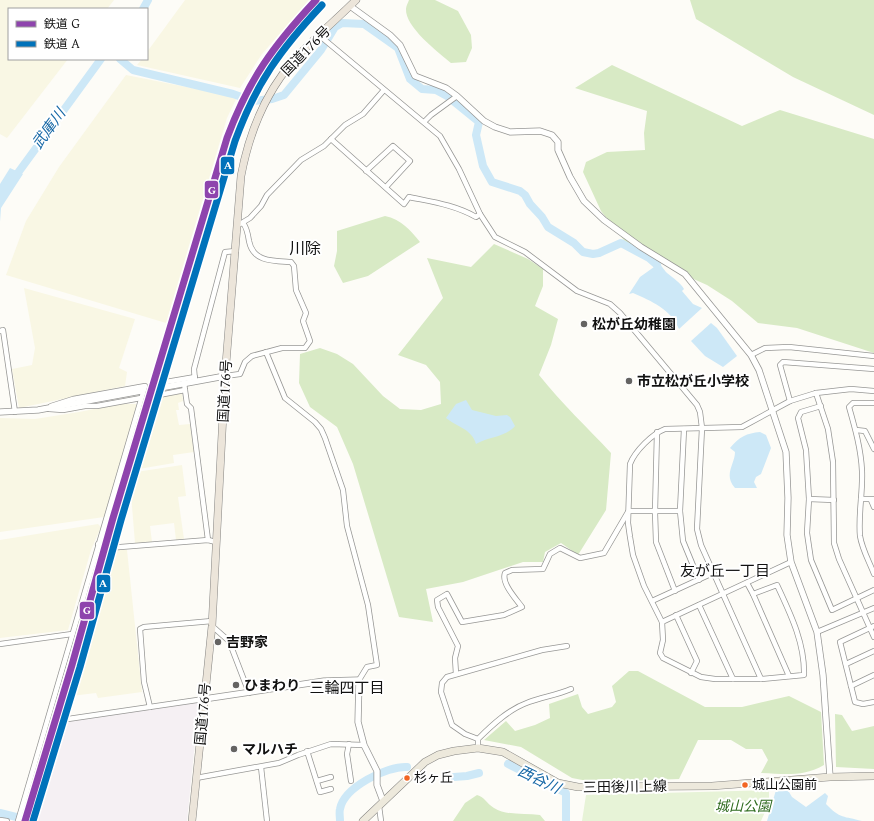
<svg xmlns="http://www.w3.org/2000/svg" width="874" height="821" viewBox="0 0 874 821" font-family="Spectral,'Noto Sans JP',serif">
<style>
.industrial{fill:#f5f0f3}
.farmland{fill:#f9f7e4}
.green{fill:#e7f3d7}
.forest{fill:#d8eac5}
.water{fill:#cde8f7}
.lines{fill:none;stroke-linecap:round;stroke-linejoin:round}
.river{stroke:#cde8f7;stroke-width:8}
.tertiary-tunnel{stroke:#dad9d4;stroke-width:5.5;stroke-dasharray:5.5 3;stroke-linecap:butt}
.minor-casing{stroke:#979795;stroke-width:6}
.tertiary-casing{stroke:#979795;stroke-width:7}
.primary-casing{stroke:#858482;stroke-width:8}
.trunk-casing{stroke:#858482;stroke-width:8}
.minor{stroke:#fffffe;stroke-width:4.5}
.tertiary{stroke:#fffffe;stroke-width:5.5}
.primary{stroke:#ede9dc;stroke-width:7}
.trunk{stroke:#ece5da;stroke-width:7}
.rail-1-casing{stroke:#fff;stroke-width:10}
.rail-2-casing{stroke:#fff;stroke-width:10}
.rail-1{stroke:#8e44ad;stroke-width:7}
.rail-2{stroke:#0072ba;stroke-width:7}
.poi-dot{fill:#646362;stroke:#fff;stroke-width:1.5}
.bus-dot{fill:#f26522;stroke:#fff;stroke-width:1.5}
.labels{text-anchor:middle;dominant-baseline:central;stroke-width:4;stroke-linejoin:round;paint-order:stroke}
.bus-label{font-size:13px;fill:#111;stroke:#fff;text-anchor:start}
.street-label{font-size:14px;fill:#111;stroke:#fff}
.poi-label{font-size:14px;font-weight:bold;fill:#111;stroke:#fff;text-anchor:start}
.park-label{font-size:14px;font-style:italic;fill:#2f6b1f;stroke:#fff}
.water-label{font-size:15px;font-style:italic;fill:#1768a6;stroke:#fff}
.neighbourhood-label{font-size:15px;fill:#111;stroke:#fff}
.quarter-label{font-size:16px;fill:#111;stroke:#fff}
.line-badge{stroke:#fff;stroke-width:1.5}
.badge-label{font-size:11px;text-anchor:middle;font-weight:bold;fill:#fff}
</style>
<rect width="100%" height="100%" fill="#fdfcf7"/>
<polygon class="industrial" points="199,702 187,821 28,821 57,723"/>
<g class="farmland">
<polygon points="0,0 114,0 107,9 9,9 9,59 68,59 7,138 0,134"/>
<polygon points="185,0 309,0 262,54 240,88 137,65 142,59 147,59 147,52"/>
<polygon points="126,75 237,97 227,118 166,323 6,275 26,221 59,167"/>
<polygon points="24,288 135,319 119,368 127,372 125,386 19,408 12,369 32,365 35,348"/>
<polygon points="182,392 183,401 178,403 179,410 176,410 179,425 190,424 194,452 173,455 174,463 133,470 153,397"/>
<polygon points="119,404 136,404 136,408 104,517 0,532 0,418 35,419 79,412"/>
<polygon points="182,465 186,496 178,497 184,539 176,540 174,523 150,526 152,542 135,543 130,482 132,476 136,472"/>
<polygon points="98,524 101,527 91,550 68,630 0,638 0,540"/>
<polygon points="108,550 127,550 142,692 98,698 96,693 71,696 71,681"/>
</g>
<polygon class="green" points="769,790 769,803 761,821 582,821 586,795"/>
<g class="forest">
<path d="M409,0H435L458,11L471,35L472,48L466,62L451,63C438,52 405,27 406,9C406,6 408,3 409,0Z"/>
<polygon points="690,0 874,0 874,115 793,77 696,19"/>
<polygon points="612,65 742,126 780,110 874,139 874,353 797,328 758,323 732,301 707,285 680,273 627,244 601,211 583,172 586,162 607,152 645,150 644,133 647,111 575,88"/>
<path d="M385,216C401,219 410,230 420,242L368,276L343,283L334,266L337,251V231Z"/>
<path d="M494,244L528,259L543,269V286L535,306L558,319L551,345L539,375C562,404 587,427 611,453L606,510L578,555L561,543L545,552L543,562H523L463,582L426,589L433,622L399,617L353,464L337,427L310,407L299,383L300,354L320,348L337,354L353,364L383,396L400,409L421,410L441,404L440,382L426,365L398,355L443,298L427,258L471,267Z"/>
<path d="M629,671H638L705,707H742L789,696L821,712L824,765C804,777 784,774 761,773L768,760L762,749H746L731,740H698L679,779L593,782L572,778L521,747L484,740L506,721L515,731L535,725L550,718L549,704L578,694L582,707L588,714L612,707L616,702L612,686Z"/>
<polygon points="835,714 842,715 852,731 874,726 874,769 836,767"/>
<path d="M477,795C485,797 486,803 494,808C507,816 525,813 540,815L545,821H453L465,803Z"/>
</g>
<g class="water">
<polygon points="10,168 23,174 1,208 0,222 0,184"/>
<path d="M656,260C661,264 663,269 667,273C674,279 680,282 684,289L682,291L693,304L702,308L679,329C671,309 651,301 633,293L629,294L640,277L654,267Z"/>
<polygon points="711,323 717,328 737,356 723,367 705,356 691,341"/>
<path d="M466,400L472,410L496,416L507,415L510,417L515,426C506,437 488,437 476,444C472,429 457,427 446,418L456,404Z"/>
<path d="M760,432L766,435L771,448L761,474L756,477L754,482L757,488H735C723,475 735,464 735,452L730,448C739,437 747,433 760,432Z"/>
<path d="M786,787L792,797L806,807L825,793L828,796L826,804C840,819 844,816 862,821H767L776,790Z"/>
</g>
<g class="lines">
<g class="river">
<polyline points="143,9 148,0"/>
<polyline points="120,59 133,70 233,94 253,101 272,99 284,95 321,50 335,27 342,23 364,24 398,48 410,79 422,89 436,90 447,96 479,122 476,135 483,166 492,182 520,191 525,195 530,204 542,217 548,227 574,243 583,252 593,254 599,253 621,243 649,258 657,265"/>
<polyline points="12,181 101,59"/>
<polyline points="508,764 566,793 566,821"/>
<polyline points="454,777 467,776 479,773"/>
<polyline points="0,813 32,821"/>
<path d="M340,821C340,817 339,812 340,809C344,787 387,766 407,767"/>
</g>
<polyline class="tertiary-tunnel" points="141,391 160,388"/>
<g class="minor-casing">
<g id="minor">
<polyline points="320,36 440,136 459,169 480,214 495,237 525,252 577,291 610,304 620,313 697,405 700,412 702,428 697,529 701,545 761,679"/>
<polyline points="424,122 431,115 457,96"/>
<path d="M331,139L404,204L409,197C433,202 455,205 476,217L480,214"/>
<polyline points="366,171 393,146 410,161 386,187"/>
<polyline points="240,224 250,218 261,206 267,195 301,160 324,146 345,125 363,114 384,90"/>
<polyline points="0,331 3,330 15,412"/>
<polyline points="266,352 285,398 315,422 321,429 325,438 343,490 347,526 368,605 377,665 367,667 359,680"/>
<polyline points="751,355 765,348 789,347 874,356"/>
<path d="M225,376L240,374L245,362L252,356L282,348H305L310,341L303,321L306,313L296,290L294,266L291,262C273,261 253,262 249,241C248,234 247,228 243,223"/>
<polyline points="195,381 194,369 225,252 236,251"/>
<polyline points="184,383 187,404 191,408 208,540"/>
<polyline points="185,390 159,395 156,393 160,383 195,377"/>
<polyline points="816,393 851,389 874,391"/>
<polyline points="790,401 780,365 783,362 874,369"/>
<path d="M874,403H853L849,407C855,428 861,449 862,471C863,492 858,515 860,536C862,549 869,561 874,574"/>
<polyline points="821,406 801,412 798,418 806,450 809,499 807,533 811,560 832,610 874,590"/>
<polyline points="49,409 63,410 85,406 97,406 141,398"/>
<polyline points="684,429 680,511 683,541 699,580"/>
<polyline points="856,430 865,431 874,449"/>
<polyline points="657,432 655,512 656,542 675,591"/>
<polyline points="809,499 834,500"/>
<polyline points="861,499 874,499"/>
<polyline points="871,500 874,507"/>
<polyline points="629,511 680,511"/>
<polyline points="98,544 108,548 208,540 216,542"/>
<path d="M747,583L753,594L777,585C790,613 805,643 804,675L761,679H715L701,677L663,658L660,653L663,640L662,622L644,586L633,555L630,537L628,523L630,464C635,451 652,434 665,429L742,427L790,401L816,393L828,429L833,462L834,543L839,559L874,637"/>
<polyline points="753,594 789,676"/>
<polyline points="652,601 713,573"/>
<polyline points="699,605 733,679"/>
<polyline points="676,615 697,661 691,673"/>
<polyline points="662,622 791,562"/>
<polyline points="212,626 229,641 249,693"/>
<polyline points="874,626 840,642 855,702 863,704 874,702"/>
<polyline points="817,632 874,608"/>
<polyline points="0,644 72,634"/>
<polyline points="846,664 874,651"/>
<path d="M456,674L455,658L458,646L438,607L437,600L447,594L462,622L504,615L522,607C516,599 501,583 505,573L512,570L543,569L550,554L560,548L580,558L604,553L628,512"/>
<polyline points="851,686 874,675"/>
<polyline points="150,707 144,682 140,629 144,627 212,621"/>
<polyline points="68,719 204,699"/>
<polyline points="478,739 465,734 452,725 441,692 442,683 447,677 542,650 567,646"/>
<polyline points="349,744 347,754 351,781"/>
<path d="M478,748V739C492,725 509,709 529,702C543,697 557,695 571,689"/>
<polyline points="307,751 320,792 331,789"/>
<polyline points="261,767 267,821"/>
<polyline points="196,778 279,763 298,755 331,744 364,745"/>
<polyline points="317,781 331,777"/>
<polyline points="379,806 381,821"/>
<polyline points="0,820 7,821"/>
<polyline points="18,821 145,386 73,399 51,406"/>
</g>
</g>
<g class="tertiary-casing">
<g id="tertiary">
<polyline points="350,6 390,35 400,45 415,76 446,88 457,96 484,121 495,127 510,132 540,131 552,135 558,142 558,150 570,177 584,201 604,220 641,247 685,274 751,355 759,370 786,452 788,498 787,535 791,562 817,632 823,675 830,777"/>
<polyline points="160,388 225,376"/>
<polyline points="0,412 38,410 141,391"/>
<polyline points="204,699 324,681 359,680 358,722 364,745 377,771 377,785 383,801"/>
</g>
</g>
<g class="primary-casing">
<polyline id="primary" points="363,821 425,762 438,755 454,751 478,748 503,752 558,783 578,787 712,786 830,777 874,776"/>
</g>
<g class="trunk-casing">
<path id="trunk" d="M192,821L212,626L225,376L241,176C249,133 265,93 294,60C313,39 336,20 356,0"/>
</g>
<use href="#minor" class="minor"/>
<use href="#tertiary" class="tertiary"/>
<use href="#primary" class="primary"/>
<use href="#trunk" class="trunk"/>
<g class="rail-1-casing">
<path id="rail-1" d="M25,821L72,665L113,518L227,138C249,79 273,46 316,0"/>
</g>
<g class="rail-2-casing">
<path id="rail-2" d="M33,821L80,667L121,520L235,141C256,83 280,50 322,5"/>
</g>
<use href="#rail-1" class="rail-1"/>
<use href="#rail-2" class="rail-2"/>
</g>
<g class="poi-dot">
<circle cx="584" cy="324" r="4"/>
<circle cx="629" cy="381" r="4"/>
<circle cx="218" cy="642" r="4"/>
<circle cx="236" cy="685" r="4"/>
<circle cx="234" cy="749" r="4"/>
</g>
<g class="bus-dot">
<circle cx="407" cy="778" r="3.5"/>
<circle cx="745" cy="785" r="3.5"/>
</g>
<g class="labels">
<g class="bus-label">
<text x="414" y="778">杉ヶ丘</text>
<text x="752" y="785">城山公園前</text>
</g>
<g class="street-label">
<text transform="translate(306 51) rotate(-46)">国道176号</text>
<text transform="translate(225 391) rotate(-87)">国道176号</text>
<text transform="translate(203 714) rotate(-85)">国道176号</text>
<text transform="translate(625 787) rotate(-1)">三田後川上線</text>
</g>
<g class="poi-label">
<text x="592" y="324">松が丘幼稚園</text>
<text x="637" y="381">市立松が丘小学校</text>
<text x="226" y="642">吉野家</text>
<text x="244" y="685">ひまわり</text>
<text x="242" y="749">マルハチ</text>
</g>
<g class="park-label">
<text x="743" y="806">城山公園</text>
</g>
<g class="water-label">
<text transform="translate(49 129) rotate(-54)">武庫川</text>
<text transform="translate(539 780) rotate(26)">西谷川</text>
</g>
<g class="neighbourhood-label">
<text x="725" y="571">友が丘一丁目</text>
<text x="347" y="688">三輪四丁目</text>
</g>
<g class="quarter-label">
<text x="305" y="249">川除</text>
</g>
</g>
<g class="line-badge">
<rect x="220" y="156" width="15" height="19" rx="4" fill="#0072ba"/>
<rect x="204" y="180" width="15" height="19" rx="4" fill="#8e44ad"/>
<rect x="96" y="574" width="15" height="19" rx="4" fill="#0072ba"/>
<rect x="79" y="601" width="16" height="19" rx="4" fill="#8e44ad"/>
</g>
<g class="badge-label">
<text x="228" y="169">A</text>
<text x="212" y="194">G</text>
<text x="103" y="587">A</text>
<text x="87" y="614">G</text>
</g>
<rect x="8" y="8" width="140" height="52" fill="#ffffff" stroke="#a0a0a0"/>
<rect x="16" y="21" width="20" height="6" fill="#8e44ad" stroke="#a0a0a0"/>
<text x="44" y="28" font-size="12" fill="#111111">鉄道 G</text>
<rect x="16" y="41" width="20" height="6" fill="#0072ba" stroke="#a0a0a0"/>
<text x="44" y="48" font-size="12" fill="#111111">鉄道 A</text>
</svg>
